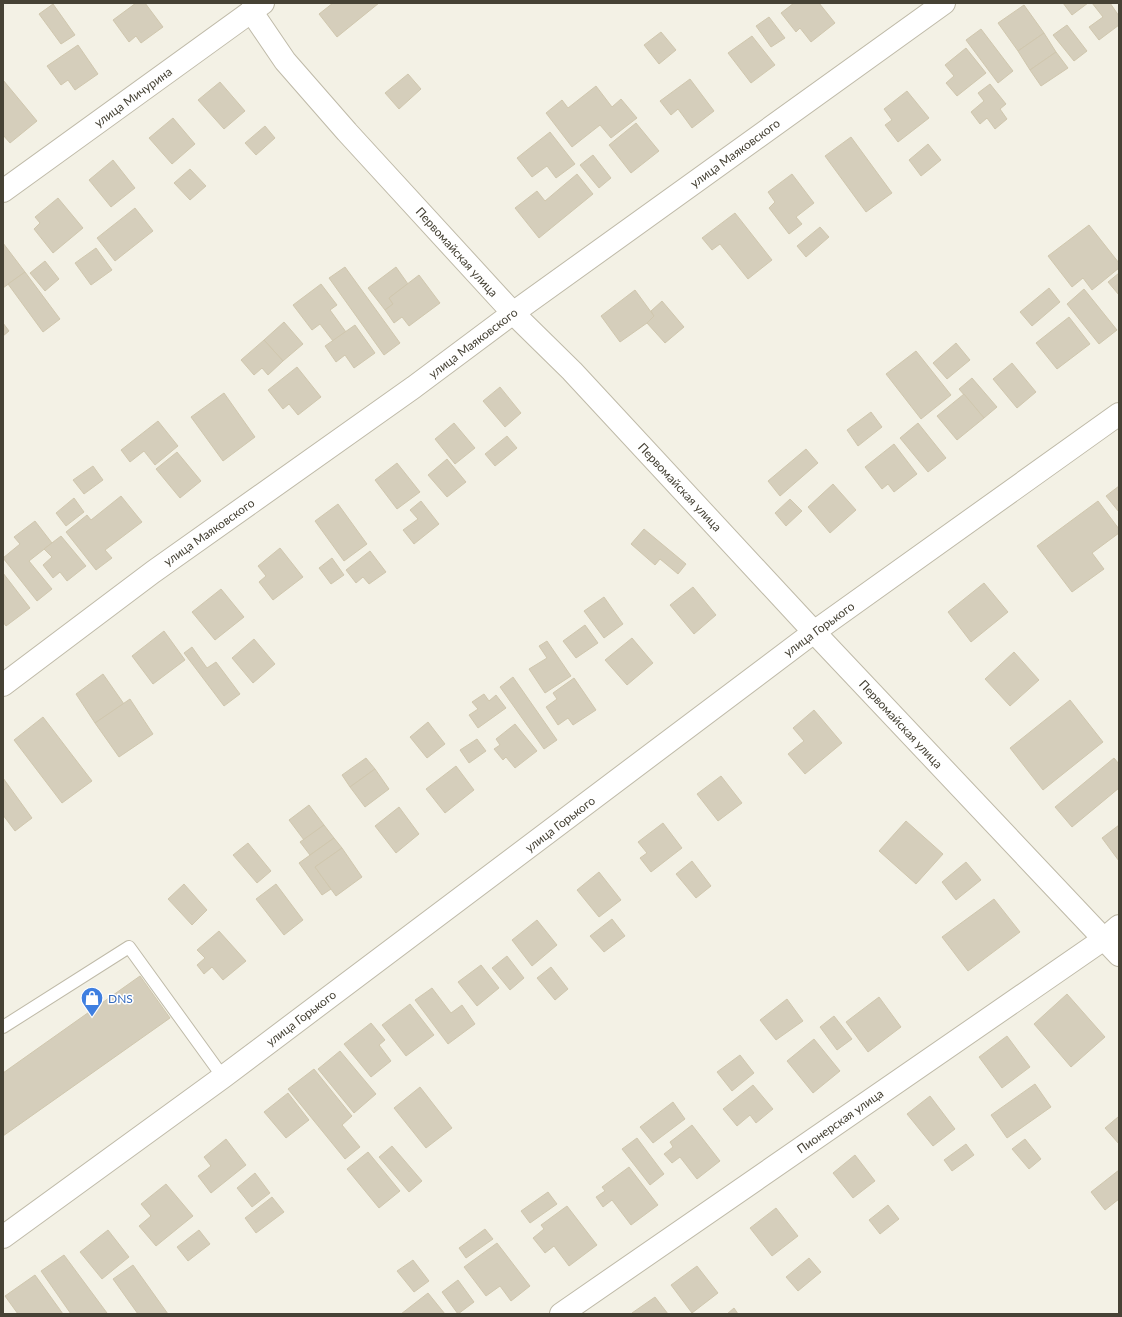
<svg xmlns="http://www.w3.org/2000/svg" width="1122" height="1317" viewBox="0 0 1122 1317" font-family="Lato,sans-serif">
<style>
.building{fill:#d5cebb;stroke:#d0c7ae}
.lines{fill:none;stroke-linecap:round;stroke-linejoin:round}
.service-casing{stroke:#bfbaa8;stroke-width:14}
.minor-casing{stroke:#bfbaa8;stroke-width:24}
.tertiary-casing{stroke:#bfbaa8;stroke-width:24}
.service{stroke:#fff;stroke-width:12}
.minor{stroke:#fff;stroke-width:22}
.tertiary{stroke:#fff;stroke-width:22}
.labels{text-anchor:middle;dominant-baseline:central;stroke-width:3;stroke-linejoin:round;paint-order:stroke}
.street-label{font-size:12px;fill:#464235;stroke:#fff}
.shop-label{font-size:12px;fill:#366cbe;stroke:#fff;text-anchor:start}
</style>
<rect width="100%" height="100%" fill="#f3f1e5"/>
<g class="building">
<polygon points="136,3 145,3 163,27 141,43 136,36 129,42 113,20"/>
<polygon points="333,3 379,3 337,37 319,14"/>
<polygon points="794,3 819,3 835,23 811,42 800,28 796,32 781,13"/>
<polygon points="1063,3 1088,3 1072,15"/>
<polygon points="1092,3 1110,3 1119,16 1119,25 1099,40 1089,27 1103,17"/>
<polygon points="53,4 75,35 61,44 39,14"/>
<polygon points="1024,5 1044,33 1018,51 998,23"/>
<polygon points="769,17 785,38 771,47 756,26"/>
<polygon points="1067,25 1087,51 1074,61 1053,35"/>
<polygon points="981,29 1013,71 998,83 966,40"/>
<polygon points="661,32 676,50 659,64 644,45"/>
<polygon points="1044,33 1056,52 1030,70 1018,51"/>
<polygon points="752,36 775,65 751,83 728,53"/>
<polygon points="78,45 98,74 75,90 68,80 61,85 47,66"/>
<polygon points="966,48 986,73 957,96 946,83 954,76 945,65"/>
<polygon points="1056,52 1068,68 1041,86 1030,70"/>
<polygon points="408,74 421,89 399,109 385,93"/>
<polygon points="690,79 714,111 692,128 678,109 671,115 660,101"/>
<polygon points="3,80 37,121 10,143 3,135"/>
<polygon points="220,82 245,111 224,129 198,100"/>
<polygon points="990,84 1006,104 1000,109 1007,119 995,129 987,118 980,124 971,112 984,101 978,93"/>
<polygon points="596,86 612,107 621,99 637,118 611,138 600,125 572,147 546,113 562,100 568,108"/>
<polygon points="907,91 929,118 898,142 885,125 892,120 884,109"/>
<polygon points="173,118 195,144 172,164 149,138"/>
<polygon points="636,123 659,151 631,173 609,145"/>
<polygon points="265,126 275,138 256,155 245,143"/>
<polygon points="550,132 575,164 556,178 547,166 532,177 517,158"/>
<polygon points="851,137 892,193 866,212 825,156"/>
<polygon points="928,144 941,160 921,176 909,160"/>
<polygon points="593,155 611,178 599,188 580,165"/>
<polygon points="113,160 135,188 111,207 89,180"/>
<polygon points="190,169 206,186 190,200 174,183"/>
<polygon points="577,174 593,194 539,238 515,208 537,191 545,201"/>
<polygon points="792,174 814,203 796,217 802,224 789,234 769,208 775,202 768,192"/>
<polygon points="58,198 83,228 53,253 34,229 40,223 35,217"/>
<polygon points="135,208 153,231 115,261 97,238"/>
<polygon points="735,213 772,260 748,279 720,244 712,250 702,238"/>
<polygon points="1089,225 1119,263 1119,268 1092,290 1083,278 1072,287 1048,256"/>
<polygon points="820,227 829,237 806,257 797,246"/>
<polygon points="3,243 25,272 3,288"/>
<polygon points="96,248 112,270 91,285 75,263"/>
<polygon points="45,261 59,279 45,291 30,273"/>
<polygon points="345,267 400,343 384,355 329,278"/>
<polygon points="396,267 408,284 389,298 393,304 385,310 368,288"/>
<polygon points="25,272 60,319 43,332 8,284"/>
<polygon points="1119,273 1119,295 1108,282"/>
<polygon points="419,275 440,303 409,326 402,317 394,323 385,310 393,304 389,298"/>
<polygon points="321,284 337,305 330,310 346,332 333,341 320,324 312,330 293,305"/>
<polygon points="1049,288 1060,302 1032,326 1020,312"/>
<polygon points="1084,289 1117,330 1099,344 1067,304"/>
<polygon points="635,290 654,316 647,323 620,342 601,316"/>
<polygon points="662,301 684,327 665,343 647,323 654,316 651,311"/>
<polygon points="1069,317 1090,344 1057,369 1036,343"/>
<polygon points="284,322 303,344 283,361 264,340"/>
<polygon points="3,323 9,331 3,336"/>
<polygon points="355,325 375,353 354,368 345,355 336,362 325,346"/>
<polygon points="264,340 283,361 268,375 262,368 254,375 241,360"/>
<polygon points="956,343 970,360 947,379 933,363"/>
<polygon points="916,351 951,395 921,419 886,374"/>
<polygon points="1012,363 1036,392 1017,408 993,379"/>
<polygon points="297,367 321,397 298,415 289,404 283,409 268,390"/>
<polygon points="972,378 997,407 984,418 959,389"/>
<polygon points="500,387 521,413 505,427 483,401"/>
<polygon points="224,393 255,437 223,461 191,417"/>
<polygon points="964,394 984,418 957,440 937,416"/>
<polygon points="871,412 882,427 858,446 847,430"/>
<polygon points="158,421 178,446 155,465 144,451 130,462 121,450"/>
<polygon points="454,423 475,448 455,464 435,439"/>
<polygon points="918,423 946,458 928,472 900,438"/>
<polygon points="507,436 517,448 495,466 485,454"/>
<polygon points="894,444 917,474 894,492 888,484 882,489 865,467"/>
<polygon points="806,449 818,463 780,496 768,481"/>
<polygon points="177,452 201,481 180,498 156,469"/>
<polygon points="447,459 466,482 447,497 428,475"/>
<polygon points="397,463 420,492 397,509 375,480"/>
<polygon points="93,466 103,480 84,494 73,480"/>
<polygon points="833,484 856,510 830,533 808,507"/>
<polygon points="1119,486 1119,512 1106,496"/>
<polygon points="121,496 142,522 105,550 112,558 96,570 66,532 87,515 91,520"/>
<polygon points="74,498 84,512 66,526 56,513"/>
<polygon points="790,499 802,511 786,526 775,513"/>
<polygon points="421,501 439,524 414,544 403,530 418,519 410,510"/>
<polygon points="1098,501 1119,529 1119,533 1092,553 1104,569 1072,592 1037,546"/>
<polygon points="338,504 367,544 344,561 315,521"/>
<polygon points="35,521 52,543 29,561 52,589 37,601 3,558 20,544 14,537"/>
<polygon points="644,529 686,564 678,574 660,559 655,565 631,544"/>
<polygon points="61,536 86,566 67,581 60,572 53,578 43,565 52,557 44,549"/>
<polygon points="280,548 303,577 273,600 259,582 266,576 258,566"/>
<polygon points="370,551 386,572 369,584 363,577 356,583 346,570"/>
<polygon points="332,558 344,575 331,584 319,568"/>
<polygon points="3,573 30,608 6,626 3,622"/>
<polygon points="984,583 1008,612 971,642 948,612"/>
<polygon points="693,587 716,615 694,634 670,605"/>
<polygon points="221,589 244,617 215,640 192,612"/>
<polygon points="604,597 623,624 604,638 584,611"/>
<polygon points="585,625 598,643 576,658 563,641"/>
<polygon points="164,631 185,660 153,684 132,656"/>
<polygon points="632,638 653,663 627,685 605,660"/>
<polygon points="254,639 275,664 253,683 232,658"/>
<polygon points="547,641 571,676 545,693 529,669 547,658 539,646"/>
<polygon points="192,647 207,668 216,662 240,694 224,706 184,653"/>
<polygon points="1014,652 1039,680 1010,706 985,679"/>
<polygon points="103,674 124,704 95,723 76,694"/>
<polygon points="513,677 557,740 544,749 500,687"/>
<polygon points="574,678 596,710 573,725 568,718 558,725 546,707 557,699 553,693"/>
<polygon points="484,694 489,701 496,695 506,708 478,728 469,715 478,709 472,702"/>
<polygon points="130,699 153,734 119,757 95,723"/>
<polygon points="1070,700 1103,742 1043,790 1010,748"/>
<polygon points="814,710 842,743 805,774 788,754 804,741 793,728"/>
<polygon points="43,717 92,781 62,803 14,740"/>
<polygon points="428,722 445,744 427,758 410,737"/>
<polygon points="515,724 537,751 515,768 506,757 503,760 494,749 500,745 496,739"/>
<polygon points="477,739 486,751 469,763 460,750"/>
<polygon points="366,758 375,769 350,787 342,775"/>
<polygon points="1114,758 1119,764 1119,788 1072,827 1055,807"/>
<polygon points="456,766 474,790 445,813 426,789"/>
<polygon points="375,769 389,789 365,807 350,787"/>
<polygon points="721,776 742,803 718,821 697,794"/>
<polygon points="3,778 32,818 15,831 3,815"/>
<polygon points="309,805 324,825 304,840 289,820"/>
<polygon points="399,807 419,834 396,853 375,826"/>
<polygon points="906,821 943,854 916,884 879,851"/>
<polygon points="663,823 682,848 651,872 640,858 647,853 638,842"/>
<polygon points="324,825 334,838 310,855 300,842"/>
<polygon points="1119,825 1119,861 1102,838"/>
<polygon points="334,838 342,848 315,867 331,889 322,895 299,863"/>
<polygon points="248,843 271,871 257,883 233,855"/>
<polygon points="342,848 362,877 336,896 315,867"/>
<polygon points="692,861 711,886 696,898 676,874"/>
<polygon points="966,862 981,880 956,900 942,882"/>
<polygon points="599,872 621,900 599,917 577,890"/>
<polygon points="184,884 207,910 192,925 168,899"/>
<polygon points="276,884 303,920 284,935 256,899"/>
<polygon points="994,899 1020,932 968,971 942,937"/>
<polygon points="612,919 625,936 604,952 590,936"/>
<polygon points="537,920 557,945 532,966 512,940"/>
<polygon points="219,931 246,961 223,980 212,967 204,974 197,965 205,958 197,950"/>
<polygon points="507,956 524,978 510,990 492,968"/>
<polygon points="481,965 499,988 477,1006 458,982"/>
<polygon points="551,967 568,989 555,1000 537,978"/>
<polygon points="140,976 170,1018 3,1136 3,1073"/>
<polygon points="432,988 451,1013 462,1005 475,1024 448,1044 415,1000"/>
<polygon points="1067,994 1105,1037 1071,1067 1034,1024"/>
<polygon points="879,997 901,1027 868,1052 846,1022"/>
<polygon points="787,999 803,1021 776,1040 760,1020"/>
<polygon points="410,1004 434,1035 406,1056 382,1025"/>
<polygon points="834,1016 852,1039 837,1050 820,1027"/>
<polygon points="371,1023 385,1040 379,1045 391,1061 371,1077 344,1044"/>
<polygon points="1007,1036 1030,1067 1002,1088 979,1057"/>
<polygon points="814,1039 840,1071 813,1093 787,1061"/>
<polygon points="340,1051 376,1094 354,1113 318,1069"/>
<polygon points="740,1055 754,1073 732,1091 717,1072"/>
<polygon points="314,1069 352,1116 342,1125 360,1147 345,1159 288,1089"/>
<polygon points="1035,1084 1051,1107 1007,1138 991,1115"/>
<polygon points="753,1085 773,1109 756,1123 750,1115 737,1126 723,1109"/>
<polygon points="420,1087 452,1128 426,1148 394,1108"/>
<polygon points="288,1093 309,1120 286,1138 264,1112"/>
<polygon points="930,1096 955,1129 933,1146 907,1114"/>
<polygon points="673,1102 685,1119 653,1143 640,1127"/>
<polygon points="1118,1117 1119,1118 1119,1144 1105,1128"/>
<polygon points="692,1125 720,1161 697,1179 680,1157 672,1163 664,1154 673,1147 670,1142"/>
<polygon points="637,1138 664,1174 650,1185 622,1149"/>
<polygon points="226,1139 246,1165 211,1193 198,1176 211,1166 204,1157"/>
<polygon points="1025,1139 1041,1159 1029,1169 1012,1149"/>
<polygon points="966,1144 974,1155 952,1171 944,1160"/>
<polygon points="392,1146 422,1181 409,1192 379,1157"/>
<polygon points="368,1152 400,1191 379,1208 347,1169"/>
<polygon points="855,1155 875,1181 853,1198 833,1173"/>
<polygon points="629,1167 658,1205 631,1225 612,1200 603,1207 596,1197 605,1191 602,1187"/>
<polygon points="1119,1170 1119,1199 1105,1210 1091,1192"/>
<polygon points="255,1173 270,1193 252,1207 237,1188"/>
<polygon points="166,1184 193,1216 156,1246 139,1226 151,1216 141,1204"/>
<polygon points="548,1192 557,1204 530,1223 521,1211"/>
<polygon points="272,1197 284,1212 256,1233 245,1218"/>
<polygon points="888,1205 899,1219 880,1234 869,1220"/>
<polygon points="567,1206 597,1245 569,1266 554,1246 545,1253 533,1238 544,1229 541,1225"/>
<polygon points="776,1208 798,1236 772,1256 750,1228"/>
<polygon points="485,1229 493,1239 466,1258 459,1248"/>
<polygon points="108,1230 129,1257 102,1279 80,1252"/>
<polygon points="199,1230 210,1244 188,1261 177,1247"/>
<polygon points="497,1243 530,1286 511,1301 500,1286 486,1296 464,1267"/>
<polygon points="64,1255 107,1313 105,1314 71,1314 41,1271"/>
<polygon points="809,1258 821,1272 798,1291 786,1277"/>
<polygon points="413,1260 429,1281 414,1292 397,1271"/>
<polygon points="133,1265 168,1314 138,1314 113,1279"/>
<polygon points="697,1266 718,1293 692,1313 671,1285"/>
<polygon points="35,1275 63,1314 18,1314 5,1296"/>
<polygon points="458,1280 474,1302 458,1314 442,1292"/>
<polygon points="428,1293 445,1314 401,1314"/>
<polygon points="655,1297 668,1314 632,1314 632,1313"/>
<polygon points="734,1308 738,1314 727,1314"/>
</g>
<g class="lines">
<g class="service-casing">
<polyline id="service" points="3,1027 129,947 223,1077"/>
</g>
<g class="minor-casing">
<g id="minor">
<polyline points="251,11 285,61 347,132 513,313 572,371 814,632 1119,955"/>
<polyline points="3,191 263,3"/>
<polyline points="3,685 153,572 414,387 513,313 944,3"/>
<polyline points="561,1314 1104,939 1119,926"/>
</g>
</g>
<g class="tertiary-casing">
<polyline id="tertiary" points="3,1237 223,1077 814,632 1119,414"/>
</g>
<use href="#service" class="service"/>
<use href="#minor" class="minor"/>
<use href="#tertiary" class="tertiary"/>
</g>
<defs>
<g id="shop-pin" transform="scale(1.15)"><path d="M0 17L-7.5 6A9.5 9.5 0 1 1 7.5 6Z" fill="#3f7fe0" stroke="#fff"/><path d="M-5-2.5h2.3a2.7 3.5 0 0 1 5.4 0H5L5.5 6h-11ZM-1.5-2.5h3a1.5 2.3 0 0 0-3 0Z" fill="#fff"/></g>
</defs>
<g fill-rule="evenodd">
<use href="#shop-pin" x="92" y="998"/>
</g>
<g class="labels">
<g class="street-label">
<text transform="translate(133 97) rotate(-36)">улица Мичурина</text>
<text transform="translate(735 153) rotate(-36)">улица Маяковского</text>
<text transform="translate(457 252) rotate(48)">Первомайская улица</text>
<text transform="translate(473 343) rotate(-37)">улица Маяковского</text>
<text transform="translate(680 487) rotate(47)">Первомайская улица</text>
<text transform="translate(209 532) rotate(-35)">улица Маяковского</text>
<text transform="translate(819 629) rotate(-36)">улица Горького</text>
<text transform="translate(901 724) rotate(47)">Первомайская улица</text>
<text transform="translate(560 824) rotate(-37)">улица Горького</text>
<text transform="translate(301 1018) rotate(-37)">улица Горького</text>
<text transform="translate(840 1121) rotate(-35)">Пионерская улица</text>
</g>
<g class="shop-label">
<text x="108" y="998">DNS</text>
</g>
</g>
<rect width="1122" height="1317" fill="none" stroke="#464235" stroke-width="8"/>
</svg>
